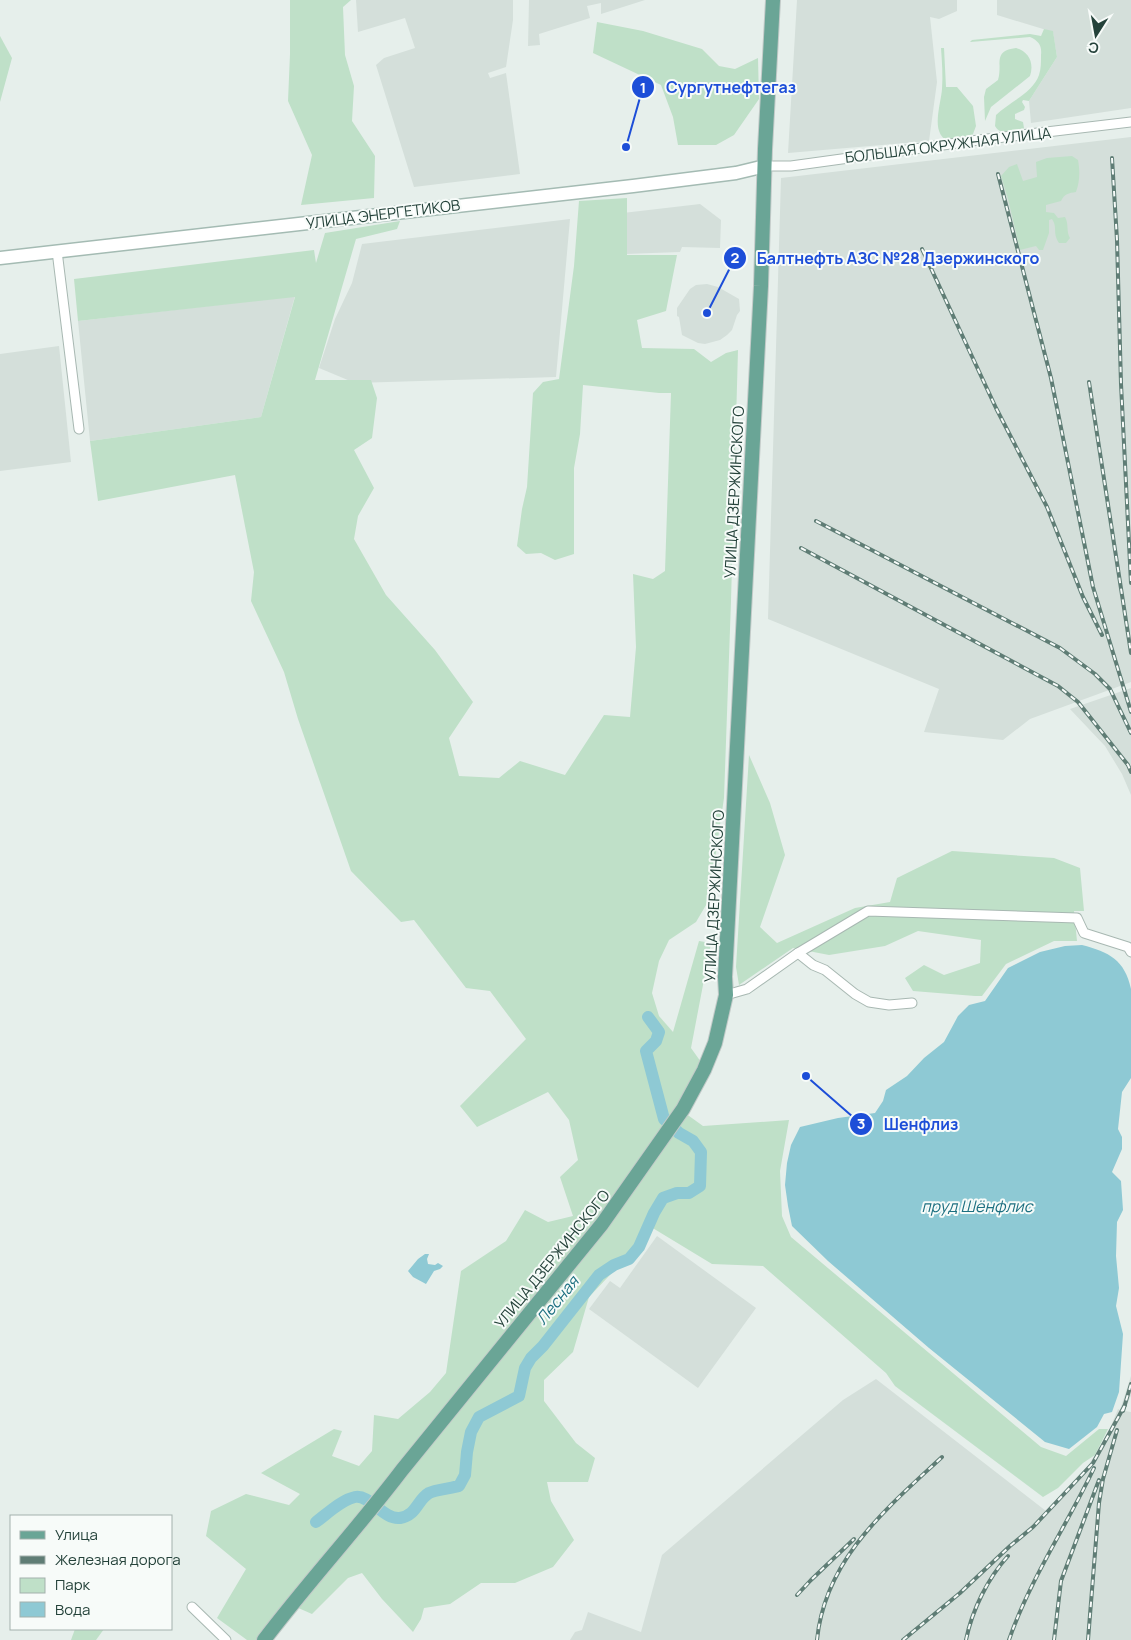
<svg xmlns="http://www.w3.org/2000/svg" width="1131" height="1640" viewBox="0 0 1131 1640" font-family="Manrope,sans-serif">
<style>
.built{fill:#d4dfda}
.green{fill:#bfe0c8}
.water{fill:#8ec9d4}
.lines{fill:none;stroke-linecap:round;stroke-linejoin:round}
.river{stroke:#8ec9d4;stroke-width:12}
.minor-casing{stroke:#a8b8b2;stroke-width:11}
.secondary-casing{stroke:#a4bbb3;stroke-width:15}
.primary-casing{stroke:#c2cac8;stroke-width:16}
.minor{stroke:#fff;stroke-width:9}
.secondary{stroke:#fff;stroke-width:12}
.primary{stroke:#6aa596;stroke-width:14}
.rail-casing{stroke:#5f7d75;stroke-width:4}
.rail{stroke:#f7fbf9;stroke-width:2;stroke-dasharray:5.5;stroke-linecap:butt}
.labels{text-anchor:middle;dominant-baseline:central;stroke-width:4;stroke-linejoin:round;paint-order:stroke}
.street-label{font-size:15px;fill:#24423a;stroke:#f7fbf9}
.water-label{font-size:16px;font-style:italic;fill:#1c6f80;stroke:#f7fbf9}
.leader{fill:none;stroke:#1d4ed8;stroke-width:2}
.callout-dot{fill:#1d4ed8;stroke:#f7fbf9;stroke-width:2}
.mark-label{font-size:15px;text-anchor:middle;font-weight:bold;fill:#fff}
.callout-label{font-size:16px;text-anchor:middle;font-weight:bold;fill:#1d4ed8;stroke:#f7fbf9;stroke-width:4;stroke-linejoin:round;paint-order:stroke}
</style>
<rect width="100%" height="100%" fill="#e6efeb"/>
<g class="built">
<polygon points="356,0 513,0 513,20 506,67 488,73 490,78 506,73 520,174 414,187 376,65 384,58 415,48 405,18 358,32"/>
<polygon points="529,0 645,0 601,14 601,3 587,6 590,18 539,34 540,45 528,46"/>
<polygon points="797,0 957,0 957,11 939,19 930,17 937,82 929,141 788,153"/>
<polygon points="997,0 1131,0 1131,108 1031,123 1029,101 1057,57 1053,32 997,15"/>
<polygon points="1131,137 1131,682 1030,719 1003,740 924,732 939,689 768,619 781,178"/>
<polygon points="700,204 721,220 720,248 682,247 680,252 625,254 623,213"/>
<polygon points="570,219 556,377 355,383 319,368 335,319 352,283 362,244"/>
<polygon points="707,284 718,287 739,299 740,311 737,315 732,330 727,335 720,340 705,344 698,343 682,335 679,317 677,316 677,308 690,289 696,285"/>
<polygon points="295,296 261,417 90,441 78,321"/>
<polygon points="59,346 71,462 0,471 0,354"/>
<polygon points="1131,688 1131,795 1122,774 1105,746 1070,709"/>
<polygon points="657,1236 756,1308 698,1388 589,1309 610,1281 620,1288"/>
<polygon points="1131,1376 1131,1395 1125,1411 1131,1412 1131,1640 570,1640 575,1632 582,1630 588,1612 641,1632 662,1555 843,1400 876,1379 1046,1511 1087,1468 1108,1433 1118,1409 1120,1410"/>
</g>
<g class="green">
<polygon points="290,0 351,0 343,7 345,55 354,86 352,121 375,156 374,198 301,205 312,155 288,101 290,54"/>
<polygon points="597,22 643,31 702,49 719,66 735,69 758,58 759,99 734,135 716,145 678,145 673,117 661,85 593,53"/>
<path d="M1044,29L1053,31L1057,57L1029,101L1023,100L1022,102L1025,107L1024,110L1015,114V119L1023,122L1024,128L1022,130C1011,132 1001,136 995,126L996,115C1009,102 1033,93 1039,75C1041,69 1041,62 1041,55C1042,46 1039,41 1030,37L970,42L972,40L1030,34L1041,36Z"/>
<polygon points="0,36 12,58 0,102"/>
<path d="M941,48H944L946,87H957L973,106L976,126L973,134L970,137L948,141C930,133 941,104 942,89C943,76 942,62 941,48Z"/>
<path d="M1016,48C1030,52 1034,64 1030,76L991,107L985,121L984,97L986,89L998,80C1003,64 992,51 1016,48Z"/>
<path d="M1072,156L1078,160C1080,171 1080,181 1076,192C1069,193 1064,194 1061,201L1046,205V212L1054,213L1058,218L1065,217C1069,223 1066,232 1070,238L1066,243H1059C1052,232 1058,228 1052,219L1049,220V233L1043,250H1039L1036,246L1020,250L1008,199L1001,176L1009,167L1017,164L1023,181L1037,177L1036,162L1047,158Z"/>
<polygon points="627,198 627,255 677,255 666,311 637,320 642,348 694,349 711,362 726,353 738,350 731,601 724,798 709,900 696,922 669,940 659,961 652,993 659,1016 673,1032 699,941 711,943 691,1048 701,1062 678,1108 703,1126 789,1120 780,1171 782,1216 791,1237 1041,1447 1066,1456 1099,1429 1108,1429 1095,1455 1083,1463 1058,1488 1043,1497 895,1386 886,1373 763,1266 712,1264 651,1227 627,1257 589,1297 573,1352 544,1380 544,1401 576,1443 595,1458 588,1482 547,1482 551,1501 574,1540 553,1567 515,1583 481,1583 450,1604 424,1608 421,1619 413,1632 382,1599 362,1573 348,1578 312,1614 287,1603 258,1640 247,1640 217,1618 246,1569 206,1536 211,1511 246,1494 289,1505 300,1494 261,1473 334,1429 342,1431 332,1456 359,1466 372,1451 374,1415 398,1419 430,1392 446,1373 461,1271 506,1241 525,1210 548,1222 573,1216 560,1177 578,1160 569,1120 548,1092 477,1127 460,1106 526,1039 490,991 466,988 414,920 401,922 351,871 298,719 284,672 251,601 254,572 235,475 98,501 90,441 261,417 295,297 78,321 74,279 314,250 316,263 325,233 400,221 397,229 356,239 315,380 371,380 377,398 372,438 354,450 374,488 358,516 354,539 386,595 435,650 473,702 449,738 459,776 499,778 520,761 565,775 604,715 630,717 636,647 633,574 653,579 665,571 671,393 659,393 583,385 580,434 574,468 574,554 555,560 541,553 526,554 517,546 522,509 527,487 533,393 543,382 559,379 574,266 579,201"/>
<polygon points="749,755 770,803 785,855 760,927 777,943 855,908 890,902 897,878 952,851 1054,858 1080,868 1084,911 1074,911 1077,941 1054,941 1006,964 982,996 975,996 913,991 905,978 924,965 944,975 980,963 981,940 918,931 885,946 829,955 793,948 739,985 736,967"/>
<polygon points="75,1629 104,1629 96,1640 71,1640"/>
</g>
<g class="water">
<path d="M1082,945C1109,952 1125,960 1131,989V1078L1122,1092L1118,1129L1122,1137V1149L1112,1172L1121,1181L1123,1210L1117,1222L1116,1256L1119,1288L1116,1306L1123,1334L1119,1392L1112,1412L1104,1414L1097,1427L1069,1449L1045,1442L929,1348L828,1261L792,1226L788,1206L785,1185L787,1163L791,1145L800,1127L838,1118L875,1113L883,1101L886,1090L907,1076L924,1058L944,1042L958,1016L969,1005L985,1001L1008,968L1040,952L1065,946Z"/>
<polygon points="425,1254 429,1254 427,1259 428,1264 435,1265 438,1263 443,1266 440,1269 434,1271 426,1284 413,1277 408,1271 418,1259"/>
</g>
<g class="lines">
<path class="river" d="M316,1522C327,1514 341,1500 355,1497C370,1494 383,1520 400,1518C417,1515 417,1500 429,1493C434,1490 452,1488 459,1486L465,1475L467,1452L471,1432L479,1417L519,1396L525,1368L531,1358L543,1346L599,1275L614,1265L629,1259L639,1247L654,1213L663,1198L677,1193H689L700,1186L701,1152L693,1141L679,1133L664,1119L646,1051L656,1041L659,1032L648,1017"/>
<g class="minor-casing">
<g id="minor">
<polyline points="765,166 791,166 979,140 1131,122"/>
<polyline points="57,251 79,429"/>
<polyline points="798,953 813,965 825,970 855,994 869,1002 889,1005 912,1003"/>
<polyline points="726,995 747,989 798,953 868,911 1077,918 1084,933 1128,947 1131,952"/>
<polyline points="192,1607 226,1640"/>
</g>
</g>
<g class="secondary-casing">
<polyline id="secondary" points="0,258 633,186 736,173 765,166"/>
</g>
<g class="primary-casing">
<path id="primary" d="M264,1640C308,1582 358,1528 402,1470L602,1224L683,1109L704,1070L715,1043L726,995L725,977L761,286L765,149L773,0"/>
</g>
<use href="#minor" class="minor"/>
<use href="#secondary" class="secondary"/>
<use href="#primary" class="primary"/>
<g class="rail-casing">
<g id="rail">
<polyline points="1112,158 1117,240 1121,384 1131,583"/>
<polyline points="998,174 1051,378 1093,587 1131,712"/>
<polyline points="922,249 996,408 1047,507 1083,597 1102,635"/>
<polyline points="1089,382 1131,653"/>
<polyline points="816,521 1060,648 1095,674 1110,689 1131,733"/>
<polyline points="801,548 1058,686 1078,702 1128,765 1131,772"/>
<polyline points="1123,1411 1131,1384"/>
<polyline points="797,1595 811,1580 854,1539"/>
<path d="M817,1640C825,1559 886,1509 942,1457"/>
<polyline points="903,1640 960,1593 1010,1546 1033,1527 1093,1463 1125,1405"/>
<path d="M966,1640C972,1610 988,1578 1008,1556"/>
<path d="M1009,1640C1029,1581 1067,1525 1094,1468"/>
<polyline points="1054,1640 1061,1581 1099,1480"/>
<polyline points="1088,1640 1099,1503 1103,1479 1117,1430"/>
</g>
</g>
<use href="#rail" class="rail"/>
</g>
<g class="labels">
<g class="street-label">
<text transform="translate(948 145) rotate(-7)">БОЛЬШАЯ ОКРУЖНАЯ УЛИЦА</text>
<text transform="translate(383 214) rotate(-7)">УЛИЦА ЭНЕРГЕТИКОВ</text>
<text transform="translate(734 492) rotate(-87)">УЛИЦА ДЗЕРЖИНСКОГО</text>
<text transform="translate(714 896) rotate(-87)">УЛИЦА ДЗЕРЖИНСКОГО</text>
<text transform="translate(552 1259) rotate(-51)">УЛИЦА ДЗЕРЖИНСКОГО</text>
</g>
<g class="water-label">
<text x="977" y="1206">пруд Шёнфлис</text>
<text transform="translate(557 1300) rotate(-51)">Лесная</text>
</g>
</g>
<path class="leader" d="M626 147L643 87M707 313L735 258M806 1076L861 1124"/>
<g class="callout-dot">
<circle cx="626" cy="147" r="5"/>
<circle cx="707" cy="313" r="5"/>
<circle cx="806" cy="1076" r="5"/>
<circle cx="643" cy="87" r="12"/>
<circle cx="735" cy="258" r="12"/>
<circle cx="861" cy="1124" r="12"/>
</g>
<g class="mark-label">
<text x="643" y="93">1</text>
<text x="735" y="263">2</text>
<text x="861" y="1129">3</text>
</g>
<g class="callout-label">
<text x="731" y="93">Сургутнефтегаз</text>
<text x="898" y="264">Балтнефть АЗС №28 Дзержинского</text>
<text x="921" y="1130">Шенфлиз</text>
</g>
<rect x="10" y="1515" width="162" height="115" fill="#f7fbf9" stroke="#a3b1ad"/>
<rect x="20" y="1531" width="25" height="8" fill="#6aa596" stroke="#a3b1ad"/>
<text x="55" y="1540" font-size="15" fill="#24423a">Улица</text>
<rect x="20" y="1556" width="25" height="8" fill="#5f7d75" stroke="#a3b1ad"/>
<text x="55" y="1565" font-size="15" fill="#24423a">Железная дорога</text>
<rect x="20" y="1578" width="25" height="15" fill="#bfe0c8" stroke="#a3b1ad"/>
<text x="55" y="1590" font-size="15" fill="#24423a">Парк</text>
<rect x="20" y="1602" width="25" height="15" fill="#8ec9d4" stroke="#a3b1ad"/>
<text x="55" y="1615" font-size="15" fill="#24423a">Вода</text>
<g transform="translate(1096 35) rotate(191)" stroke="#f7fbf9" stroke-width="4" paint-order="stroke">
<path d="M0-4L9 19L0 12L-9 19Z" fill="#24423a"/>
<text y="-8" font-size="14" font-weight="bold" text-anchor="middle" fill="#24423a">С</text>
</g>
</svg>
